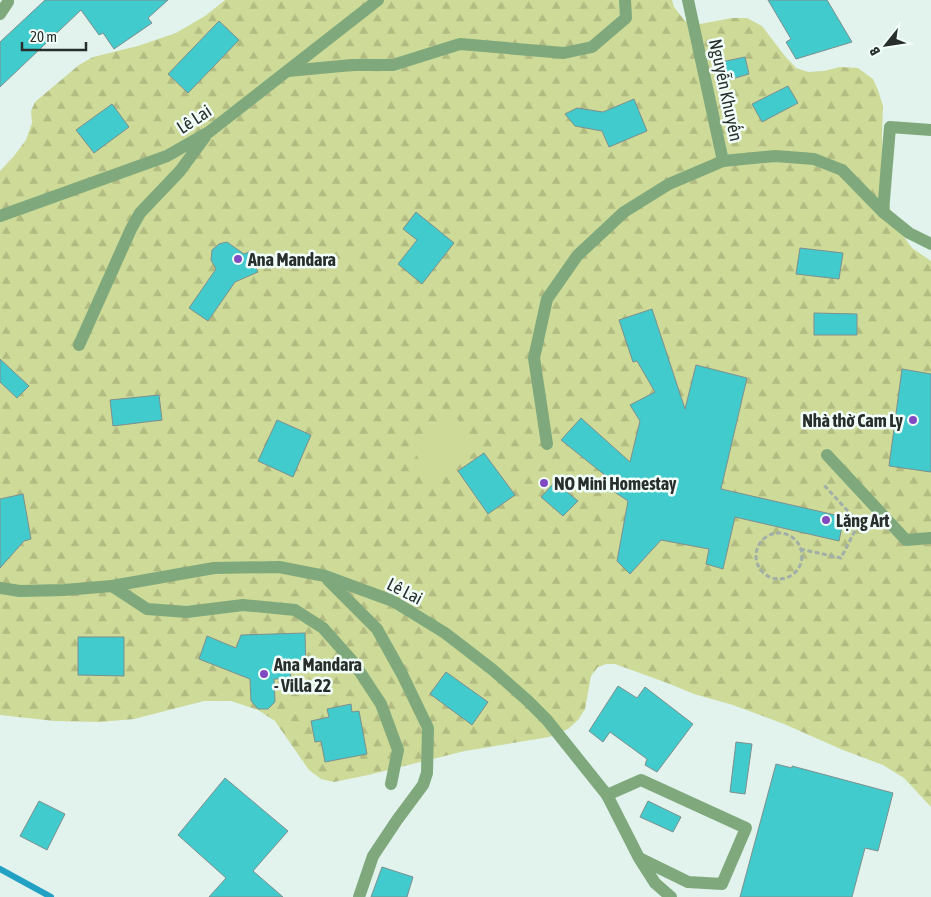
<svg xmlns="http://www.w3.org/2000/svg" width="931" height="897" viewBox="0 0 931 897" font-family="'Asap Condensed',sans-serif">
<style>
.forest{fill:url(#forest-firs)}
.pitch{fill:#ceda97}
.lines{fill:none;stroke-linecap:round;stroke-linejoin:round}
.stream{stroke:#22a1c4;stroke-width:6}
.building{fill:#42cbcc;stroke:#7c8f8f}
.path{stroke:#a1afa9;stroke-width:3;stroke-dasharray:5 2.5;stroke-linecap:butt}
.minor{stroke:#7fa97c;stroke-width:12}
.poi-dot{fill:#804ac1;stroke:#f3fffa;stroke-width:2}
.labels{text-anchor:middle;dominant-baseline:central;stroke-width:5;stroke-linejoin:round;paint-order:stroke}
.street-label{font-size:18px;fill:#272e2b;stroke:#f3fffa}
.poi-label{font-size:18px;font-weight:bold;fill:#272e2b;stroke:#f3fffa;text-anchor:start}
</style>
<defs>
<pattern id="forest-firs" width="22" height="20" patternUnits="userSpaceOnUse" patternTransform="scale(1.25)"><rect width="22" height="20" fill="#ceda97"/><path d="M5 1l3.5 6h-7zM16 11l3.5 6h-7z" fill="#b1bb82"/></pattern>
</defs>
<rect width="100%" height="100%" fill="#e1f3ec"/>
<polygon class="forest" points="225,0 672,0 674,7 685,21 700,24 732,18 747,18 762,26 784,55 796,68 808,72 824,71 840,67 858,68 873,79 878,90 883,106 882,135 884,181 893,222 912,248 931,261 931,807 904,778 883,765 843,750 784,724 733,705 694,694 670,684 615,664 606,664 598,667 591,676 585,709 578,720 568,729 549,737 465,751 368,775 334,782 321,779 309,770 275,721 258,710 231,701 204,701 134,719 100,722 55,721 0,715 0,171 14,156 26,140 32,123 31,111 35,102 79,65 93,57 138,46 176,33 205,16"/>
<polygon class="pitch" points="454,414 478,450 433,480 409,444"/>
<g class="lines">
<polyline class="stream" points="0,869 51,897"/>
</g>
<g class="building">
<polygon points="45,0 168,0 148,18 152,23 114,49 103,33 99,35 81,10 0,87 0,42"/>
<polygon points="768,0 827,0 852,42 796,59 786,42 791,39"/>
<polygon points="219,21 239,40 188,93 168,74"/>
<polygon points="745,57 749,74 725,81 721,62"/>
<polygon points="788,86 798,103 762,122 752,104"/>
<polygon points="634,99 647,131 609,147 602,131 575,126 565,114 577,108 603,112"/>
<polygon points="112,104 129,127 94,153 76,130"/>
<polygon points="416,212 454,243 422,284 398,264 417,240 403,229"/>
<polygon points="227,242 244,254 249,252 258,272 235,282 208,321 189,308 216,269 211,260 212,250 219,244"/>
<polygon points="800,248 843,253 839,279 796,274"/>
<polygon points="652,309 685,409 696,365 747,378 721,489 844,517 839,541 735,517 723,569 706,564 709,549 661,540 630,574 617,561 628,501 601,483 606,476 561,440 581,418 630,462 640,421 630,405 655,392 637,361 633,362 619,320"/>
<polygon points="814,313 857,314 857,335 814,335"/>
<polygon points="0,359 29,386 17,398 0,382"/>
<polygon points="902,369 931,374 931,472 889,466"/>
<polygon points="159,395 162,420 113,426 110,400"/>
<polygon points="277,420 311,435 293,477 258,461"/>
<polygon points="484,453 515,495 488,514 458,471"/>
<polygon points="555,482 578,501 563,516 541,497"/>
<polygon points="23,494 31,539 24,541 0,568 0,499"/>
<polygon points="305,633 306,670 290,670 291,679 274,679 275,702 268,709 258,709 251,701 250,679 199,659 207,636 236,648 241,635"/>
<polygon points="78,637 124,637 124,676 78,675"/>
<polygon points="446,672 488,702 472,725 430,694"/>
<polygon points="618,686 637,698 645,687 693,724 657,772 645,765 647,759 610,732 603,742 589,731"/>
<polygon points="351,704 352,712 359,711 367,754 325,762 321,741 315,742 311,721 329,717 327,709"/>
<polygon points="736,742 752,744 745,794 730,792"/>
<polygon points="776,764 792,768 792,766 893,793 878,851 865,848 852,897 740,897"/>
<polygon points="225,778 288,831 253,871 283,897 209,897 226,878 178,835"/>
<polygon points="39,801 65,814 47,850 20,836"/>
<polygon points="648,801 681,817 673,832 640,817"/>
<polygon points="382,867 413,877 407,897 371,897"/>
</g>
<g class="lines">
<g class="path">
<circle cx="779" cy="556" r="23"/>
<polyline points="800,549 841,558 859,523 823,484"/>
</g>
<g class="minor">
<polyline points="688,0 723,161 775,156 814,159 842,170 883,212 909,233 931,244"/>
<polyline points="0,14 8,2 8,0"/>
<polyline points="288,71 352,65 393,65 460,44 564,53 592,47 626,18 625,0"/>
<polyline points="883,212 890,127 931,130"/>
<polyline points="0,216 167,156 209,132 378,0"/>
<polyline points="79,345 131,229 140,213 180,171 205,137"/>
<polyline points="547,444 534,358 547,299 577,256 624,212 669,184 723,161"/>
<polyline points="827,455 906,540 931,538"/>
<polyline points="328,580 377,629 402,674 428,728 427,773 423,785 397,820 373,856 359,897"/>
<polyline points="112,586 147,609 187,612 243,605 295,610 323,628 354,663 381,704 398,750 391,784"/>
<polyline points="0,588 20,591 64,590 112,586 214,568 279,567 325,576 393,601 445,633 493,670 528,701 547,720 607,795 639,858 655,883 671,897"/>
<polyline points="607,795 641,780 746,828 722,884 688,882 641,859"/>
</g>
</g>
<g class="poi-dot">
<circle cx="238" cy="259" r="5"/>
<circle cx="913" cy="420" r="5"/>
<circle cx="544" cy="483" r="5"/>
<circle cx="826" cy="520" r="5"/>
<circle cx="264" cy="674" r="5"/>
</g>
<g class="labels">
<g class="street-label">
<text transform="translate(726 90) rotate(78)">Nguyễn Khuyến</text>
<text transform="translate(194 119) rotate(-33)">Lê Lai</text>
<text transform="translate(405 591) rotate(27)">Lê Lai</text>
</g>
<g class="poi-label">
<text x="248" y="259">Ana Mandara</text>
<text x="903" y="420" text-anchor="end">Nhà thờ Cam Ly</text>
<text x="554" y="483">NO Mini Homestay</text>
<text x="836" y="520">Lặng Art</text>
<text x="274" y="664">Ana Mandara<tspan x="274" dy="21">- Villa 22</tspan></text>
</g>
</g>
<g transform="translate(886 45) rotate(240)" stroke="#f3fffa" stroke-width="4" paint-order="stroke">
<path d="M0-4L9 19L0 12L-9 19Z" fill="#272e2b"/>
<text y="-8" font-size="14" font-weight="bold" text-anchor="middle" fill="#272e2b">B</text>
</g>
<path d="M22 42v8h64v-8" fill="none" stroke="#272e2b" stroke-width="2.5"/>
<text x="30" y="42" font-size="15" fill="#272e2b" stroke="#f3fffa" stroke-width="4" paint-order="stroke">20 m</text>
</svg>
